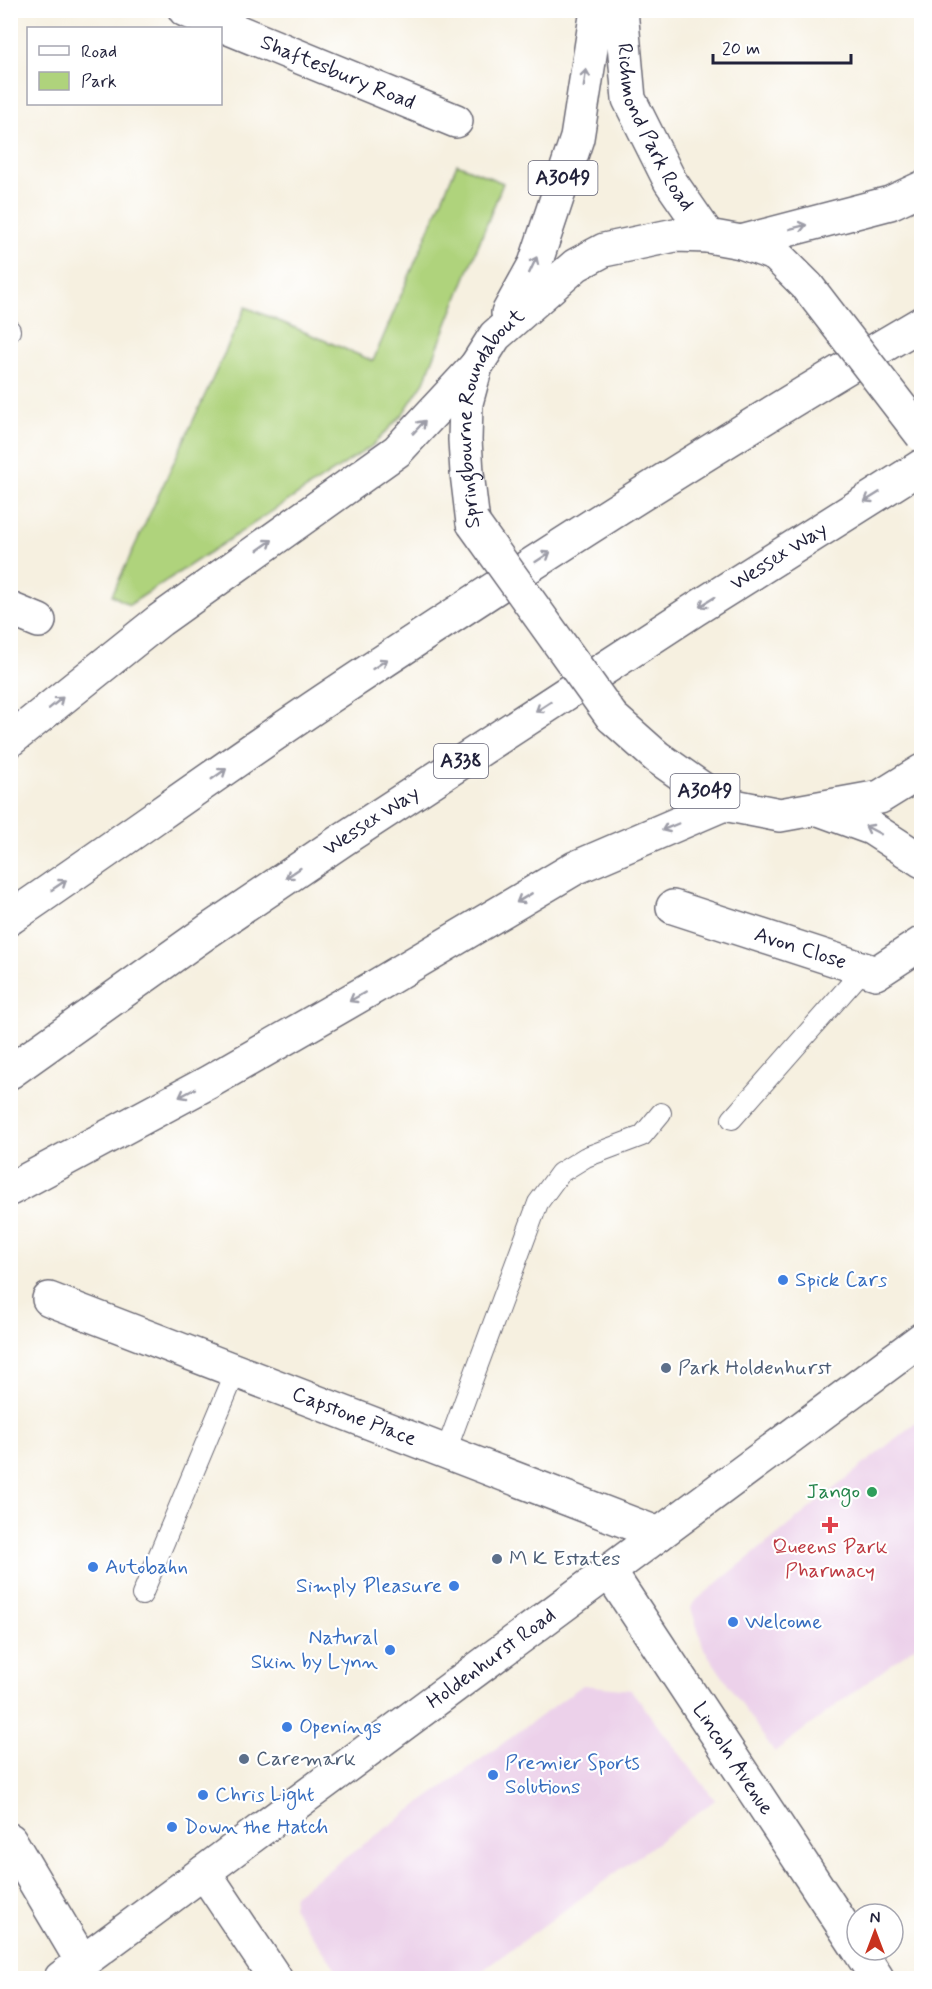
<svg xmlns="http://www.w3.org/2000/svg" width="932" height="1989" viewBox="0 0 932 1989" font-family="Mynerve,sans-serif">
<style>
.built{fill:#ecd1ea}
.green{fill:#afd37c;stroke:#687a5c;stroke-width:1.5}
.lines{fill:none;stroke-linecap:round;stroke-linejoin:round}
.service-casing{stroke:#6c6a75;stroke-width:22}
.minor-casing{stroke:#6c6a75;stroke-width:36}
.tertiary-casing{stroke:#6c6a75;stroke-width:36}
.primary-casing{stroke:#6c6a75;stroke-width:36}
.trunk-casing{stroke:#6c6a75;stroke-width:36}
.service{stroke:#fff;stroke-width:20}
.minor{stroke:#fff;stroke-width:33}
.tertiary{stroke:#fff;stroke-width:33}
.primary{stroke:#fff;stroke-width:33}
.trunk{stroke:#fff;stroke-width:33}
.primary-bridge-casing{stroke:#6c6a75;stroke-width:36;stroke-linecap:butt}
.primary-bridge{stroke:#fff;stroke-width:33}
.oneway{stroke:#9c9ca7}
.shop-dot{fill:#3f7fe0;stroke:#fff;stroke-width:2}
.service-dot{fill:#5c6f8a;stroke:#fff;stroke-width:2}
.leisure-dot{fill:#2e9e5b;stroke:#fff;stroke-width:2}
.health-dot{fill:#e0444e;stroke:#fff;stroke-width:2}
.labels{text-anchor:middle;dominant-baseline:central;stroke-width:4.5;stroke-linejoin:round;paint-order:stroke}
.shield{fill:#fff;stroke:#646476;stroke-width:1.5}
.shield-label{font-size:20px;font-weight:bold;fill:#22223b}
.street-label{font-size:21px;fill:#22223b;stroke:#fff}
.shop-label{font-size:21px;fill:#366cbe;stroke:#fff;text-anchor:start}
.service-label{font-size:21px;fill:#4e5e75;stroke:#fff;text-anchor:start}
.leisure-label{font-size:21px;fill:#27864d;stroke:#fff;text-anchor:end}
.health-label{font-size:21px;fill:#be3a42;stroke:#fff}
</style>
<rect width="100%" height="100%" fill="#fff"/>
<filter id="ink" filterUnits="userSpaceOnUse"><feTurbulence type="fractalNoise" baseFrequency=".0167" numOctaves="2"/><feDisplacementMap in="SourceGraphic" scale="12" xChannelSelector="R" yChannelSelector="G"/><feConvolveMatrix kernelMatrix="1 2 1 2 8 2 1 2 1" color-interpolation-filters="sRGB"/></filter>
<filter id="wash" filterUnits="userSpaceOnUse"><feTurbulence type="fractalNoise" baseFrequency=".008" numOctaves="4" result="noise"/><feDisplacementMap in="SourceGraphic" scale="24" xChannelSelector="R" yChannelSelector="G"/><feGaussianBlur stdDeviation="1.35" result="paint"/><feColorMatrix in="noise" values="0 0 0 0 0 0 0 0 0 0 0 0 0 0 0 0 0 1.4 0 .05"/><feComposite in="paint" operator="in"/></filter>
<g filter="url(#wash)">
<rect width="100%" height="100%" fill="#f6f0e0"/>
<g class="built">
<polygon points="921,1418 921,1642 774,1752 704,1649 691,1608 694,1602"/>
<polygon points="583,1685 631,1690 715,1800 472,1978 333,1978 339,1973 292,1907 294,1895"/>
</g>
<polygon class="green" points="457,164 503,183 424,382 402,415 372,446 129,605 112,595 246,307 373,361"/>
</g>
<g filter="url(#ink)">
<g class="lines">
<g class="service-casing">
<g id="service">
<polyline points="10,330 10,331"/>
<polyline points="732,1119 864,969"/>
<polyline points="446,1451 538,1203 560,1173 586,1157 642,1136 661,1113"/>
<polyline points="142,1595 236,1371"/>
</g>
</g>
<g class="minor-casing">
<g id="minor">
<path id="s1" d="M185,10L456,121"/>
<polyline points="10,609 39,621"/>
<path id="s2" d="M673,907L876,973L922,943"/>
<path id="s3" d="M49,1299L659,1534"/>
<path id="s4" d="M609,1571L857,1947"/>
<polyline points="10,1840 83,1963"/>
<polyline points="204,1872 275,1978"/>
<polyline points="859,1950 877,1978"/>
</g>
</g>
<g class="tertiary-casing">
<g id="tertiary">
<path id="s5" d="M61,1978L922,1339"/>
</g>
</g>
<g class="primary-casing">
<g id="primary">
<path id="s6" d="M621,10L629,99L670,181L708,236"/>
<polyline points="508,313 535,264 577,138 597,10"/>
<path id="s7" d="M473,523L467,473L465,440L466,403L476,366L495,336L576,265L604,250L675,235L708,236L741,242L776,255L808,287"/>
<polyline points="612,717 657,757 724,804 780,815 880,797 922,771"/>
<polyline points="819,809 871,828 922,861"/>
</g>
</g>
<g class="trunk-casing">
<g id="trunk">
<polyline points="741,242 890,203 922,188"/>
<polyline points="10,740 160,620 397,451 476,366"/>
<path d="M10,918C122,842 231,762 343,688C533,562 725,438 922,323"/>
<path id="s8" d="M10,1072L208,931L342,840L694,610L922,466"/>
<polyline points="10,1189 209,1082 376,986 575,868 724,804"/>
</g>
</g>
<use href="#service" class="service"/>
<use href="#minor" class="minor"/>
<use href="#tertiary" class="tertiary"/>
<use href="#primary" class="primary"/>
<use href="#trunk" class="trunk"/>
<g class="primary-bridge-casing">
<g id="primary-bridge">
<polyline points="808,287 922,435"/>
<polyline points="473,523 612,717"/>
</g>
</g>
<use href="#primary-bridge" class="primary-bridge"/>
</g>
<defs><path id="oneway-shaft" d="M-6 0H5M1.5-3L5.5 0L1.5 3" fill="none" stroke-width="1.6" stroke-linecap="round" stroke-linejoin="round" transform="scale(1.5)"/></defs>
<g class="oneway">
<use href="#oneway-shaft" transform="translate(585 78) rotate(-82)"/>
<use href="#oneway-shaft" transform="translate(798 227) rotate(-14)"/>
<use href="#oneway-shaft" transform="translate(533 265) rotate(-65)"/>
<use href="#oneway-shaft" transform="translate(419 427) rotate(-47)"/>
<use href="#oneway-shaft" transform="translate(872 497) rotate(148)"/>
<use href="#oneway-shaft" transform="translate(265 545) rotate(-35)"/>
<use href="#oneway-shaft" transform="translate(543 557) rotate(-33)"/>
<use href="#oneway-shaft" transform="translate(707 602) rotate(148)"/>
<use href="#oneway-shaft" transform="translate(380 664) rotate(-33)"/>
<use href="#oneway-shaft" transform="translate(56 703) rotate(-39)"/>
<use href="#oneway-shaft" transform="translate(543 707) rotate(147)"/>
<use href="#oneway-shaft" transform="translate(219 774) rotate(-35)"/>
<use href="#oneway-shaft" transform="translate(670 827) rotate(157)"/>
<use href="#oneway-shaft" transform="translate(873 830) rotate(-152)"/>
<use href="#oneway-shaft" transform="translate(293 873) rotate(146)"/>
<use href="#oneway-shaft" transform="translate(59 885) rotate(-34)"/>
<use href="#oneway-shaft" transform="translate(524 898) rotate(149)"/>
<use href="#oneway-shaft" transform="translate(357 997) rotate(150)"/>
<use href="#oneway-shaft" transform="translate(187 1093) rotate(152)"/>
</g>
</g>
<g class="shop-dot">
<circle cx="783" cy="1280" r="6"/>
<circle cx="93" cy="1567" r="6"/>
<circle cx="454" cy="1586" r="6"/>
<circle cx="733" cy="1622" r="6"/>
<circle cx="390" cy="1650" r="6"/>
<circle cx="287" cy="1727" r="6"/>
<circle cx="493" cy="1775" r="6"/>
<circle cx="203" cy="1795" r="6"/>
<circle cx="172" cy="1827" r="6"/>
</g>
<g class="service-dot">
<circle cx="666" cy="1368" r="6"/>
<circle cx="497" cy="1559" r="6"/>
<circle cx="244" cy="1759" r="6"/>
</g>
<circle class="leisure-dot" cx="872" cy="1492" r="6"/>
<path class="health-dot" d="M827 1516h6v6h6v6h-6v6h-6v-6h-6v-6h6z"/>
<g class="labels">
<g class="shield">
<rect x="528.5" y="161" width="69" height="34" rx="4.5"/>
<rect x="434" y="744" width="54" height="34" rx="4.5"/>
<rect x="670.5" y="774" width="69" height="34" rx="4.5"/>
</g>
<g class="shield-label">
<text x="563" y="178">A3049</text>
<text x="461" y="761">A338</text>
<text x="705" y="791">A3049</text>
</g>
<g class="street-label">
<text stroke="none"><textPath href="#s1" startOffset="165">Shaftesbury Road</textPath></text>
<text stroke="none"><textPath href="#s6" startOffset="124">Richmond Park Road</textPath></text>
<text stroke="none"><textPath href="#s7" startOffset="112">Springbourne Roundabout</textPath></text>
<text stroke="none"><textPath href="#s8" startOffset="926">Wessex Way</textPath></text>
<text stroke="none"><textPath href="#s8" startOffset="440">Wessex Way</textPath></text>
<text stroke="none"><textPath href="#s2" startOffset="134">Avon Close</textPath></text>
<text stroke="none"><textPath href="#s3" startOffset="327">Capstone Place</textPath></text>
<text stroke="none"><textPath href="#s5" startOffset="536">Holdenhurst Road</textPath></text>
<text stroke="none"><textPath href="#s4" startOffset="225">Lincoln Avenue</textPath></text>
</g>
<g class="shop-label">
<text x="795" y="1280">Spick Cars</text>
<text x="105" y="1567">Autobahn</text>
<text x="442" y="1586" text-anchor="end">Simply Pleasure</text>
<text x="745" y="1622">Welcome</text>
<text x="378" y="1638" text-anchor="end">Natural<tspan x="378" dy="24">Skin by Lynn</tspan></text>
<text x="299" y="1727">Openings</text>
<text x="505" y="1763">Premier Sports<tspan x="505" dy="24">Solutions</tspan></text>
<text x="215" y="1795">Chris Light</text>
<text x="184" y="1827">Down the Hatch</text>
</g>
<g class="service-label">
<text x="678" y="1368">Park Holdenhurst</text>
<text x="509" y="1559">M K Estates</text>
<text x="256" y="1759">Caremark</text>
</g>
<g class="leisure-label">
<text x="860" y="1492">Jango</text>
</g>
<g class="health-label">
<text x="830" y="1547">Queens Park<tspan x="830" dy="24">Pharmacy</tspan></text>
</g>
</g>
<rect width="932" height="1989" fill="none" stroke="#fff" stroke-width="36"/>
<rect x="27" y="27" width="195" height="78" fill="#ffffff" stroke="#a7a7b1" stroke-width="1.5"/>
<rect x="39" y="46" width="30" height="9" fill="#ffffff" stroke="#a7a7b1" stroke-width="1.5"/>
<text x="81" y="57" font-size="18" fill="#22223b">Road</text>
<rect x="39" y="72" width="30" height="18" fill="#afd37c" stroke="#a7a7b1" stroke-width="1.5"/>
<text x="81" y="87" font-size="18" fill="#22223b">Park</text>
<g transform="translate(875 1932)"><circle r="28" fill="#ffffff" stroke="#a7a7b1" stroke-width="1.5"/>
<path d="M0-4.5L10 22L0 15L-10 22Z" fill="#c8321e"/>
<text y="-9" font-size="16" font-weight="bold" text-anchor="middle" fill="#22223b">N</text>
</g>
<path d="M713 54v9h138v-9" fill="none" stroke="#22223b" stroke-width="3"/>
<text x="722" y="54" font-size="18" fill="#22223b" stroke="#ffffff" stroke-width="4.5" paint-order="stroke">20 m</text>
</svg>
